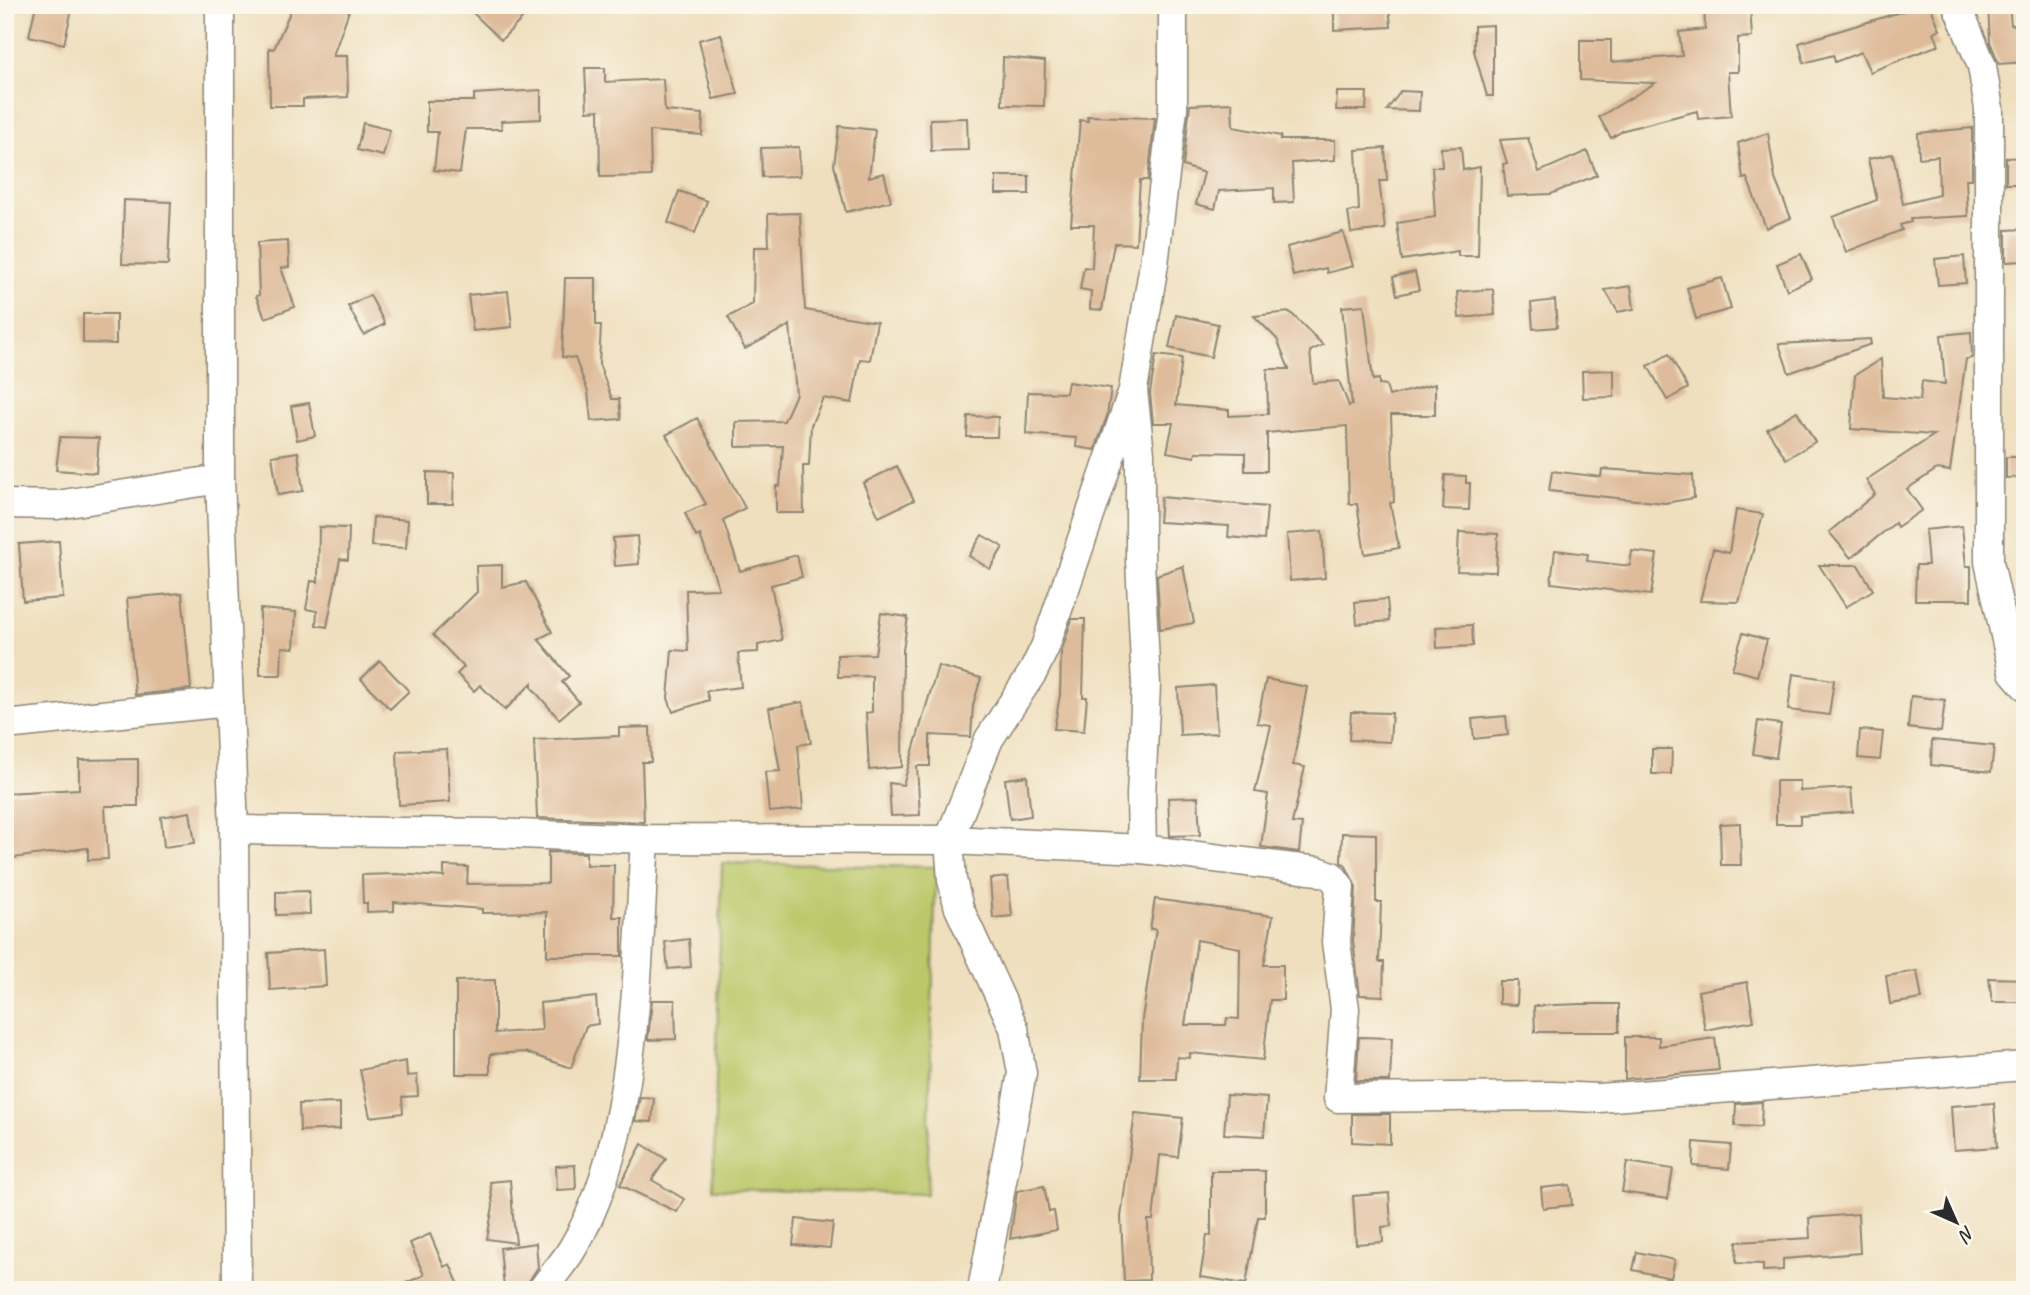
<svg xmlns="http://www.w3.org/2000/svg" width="2030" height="1295" viewBox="0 0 2030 1295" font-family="Caveat,sans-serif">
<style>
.green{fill:#bbc86a;stroke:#737a4a;stroke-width:2}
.building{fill:#debb9a;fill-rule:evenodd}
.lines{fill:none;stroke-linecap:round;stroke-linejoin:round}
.minor-casing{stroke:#8d8574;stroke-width:31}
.minor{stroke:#fff;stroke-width:28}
</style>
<rect width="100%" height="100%" fill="#fbf7ec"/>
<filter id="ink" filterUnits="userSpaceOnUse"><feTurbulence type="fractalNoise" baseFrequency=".0143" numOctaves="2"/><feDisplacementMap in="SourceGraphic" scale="14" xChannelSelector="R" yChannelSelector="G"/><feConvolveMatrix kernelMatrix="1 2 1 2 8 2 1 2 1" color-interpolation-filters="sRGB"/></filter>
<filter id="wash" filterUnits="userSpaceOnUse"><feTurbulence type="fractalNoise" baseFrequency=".00686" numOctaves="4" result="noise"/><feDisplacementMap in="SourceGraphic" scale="28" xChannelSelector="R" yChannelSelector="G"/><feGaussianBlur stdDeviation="1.57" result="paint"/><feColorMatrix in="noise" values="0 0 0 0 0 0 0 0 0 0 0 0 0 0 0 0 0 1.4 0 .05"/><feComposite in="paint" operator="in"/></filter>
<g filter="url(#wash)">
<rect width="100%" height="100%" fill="#efdfbe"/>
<polygon class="green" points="722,863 936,867 927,1194 713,1189"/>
<g id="blocks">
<g class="building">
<polygon points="36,5 73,5 64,44 29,36"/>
<polygon points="293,5 351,5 333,56 347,56 348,97 303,99 303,106 270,106 269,48 274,49"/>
<polygon points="465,5 536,5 501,40"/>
<polygon points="1346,5 1389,5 1391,27 1334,30 1334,8"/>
<polygon points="1704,5 1750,5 1752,37 1738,38 1738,72 1728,72 1731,116 1698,119 1697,111 1624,130 1611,138 1599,117 1655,83 1580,80 1580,40 1611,40 1611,62 1682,56 1679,32 1705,29"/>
<polygon points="1923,5 1930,5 1940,30 1934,32 1939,45 1870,72 1861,52 1835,62 1833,55 1804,63 1799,43"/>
<polygon points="1988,5 2009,5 2011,25 2025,24 2025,62 1999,64 1990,42"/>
<polygon points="1493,25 1493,96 1487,96 1474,51 1474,26"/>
<polygon points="721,34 738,94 713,99 699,40"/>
<polygon points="1003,57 1045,61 1044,106 1002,105"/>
<polygon points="585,68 605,68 605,82 663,79 665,111 703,114 702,135 650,131 651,176 600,177 599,110 587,111"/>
<polygon points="541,90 541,119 501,121 502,129 466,129 460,173 434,170 438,132 427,132 427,101 474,101 474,94"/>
<polygon points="1401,91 1420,92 1419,111 1387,110"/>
<polygon points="1337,92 1367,92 1366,110 1336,110"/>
<polygon points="1232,103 1233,127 1281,136 1280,140 1335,140 1335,160 1292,163 1294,202 1274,203 1274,188 1219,191 1215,209 1196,204 1204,173 1183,166 1190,105"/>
<polygon points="1087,116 1155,118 1148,180 1140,180 1136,244 1114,243 1102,310 1090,309 1091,291 1080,289 1084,267 1092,268 1094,225 1071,225 1080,120 1088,121"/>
<polygon points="967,118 968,150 931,151 930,119"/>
<polygon points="363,123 390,130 383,156 357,150"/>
<polygon points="839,126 875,130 869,177 884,173 891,201 846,212 834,165"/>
<polygon points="1972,128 1972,179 1966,179 1968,216 1910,219 1911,222 1900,225 1902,230 1846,252 1833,217 1877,200 1868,159 1893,154 1903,204 1939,195 1938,156 1919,158 1918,133"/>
<polygon points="1768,133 1775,179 1791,218 1766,228 1747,178 1743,179 1738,143"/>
<polygon points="1528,138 1539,172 1587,151 1597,175 1551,194 1507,196 1503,164 1507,163 1500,140"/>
<polygon points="799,147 800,176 762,177 761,148"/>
<polygon points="1461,147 1463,170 1480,167 1478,256 1458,256 1458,251 1402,260 1397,223 1435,217 1432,167 1442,167 1441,148"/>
<polygon points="1385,148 1387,181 1379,181 1385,229 1351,233 1348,212 1359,210 1356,150"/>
<polygon points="2025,157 2025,184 2006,184 2006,158"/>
<rect x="996" y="176" width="33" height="18"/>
<polygon points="679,191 707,201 695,233 668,223"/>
<polygon points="124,200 171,202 168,265 122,264"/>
<polygon points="800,213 805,310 877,322 870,360 860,359 852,403 823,398 811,425 809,466 803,466 804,513 776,513 776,486 780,486 783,446 736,447 736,422 784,421 796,394 790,325 745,349 728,317 753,304 754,247 769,247 768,214"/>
<polygon points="2025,229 2025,261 2006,262 2006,230"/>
<polygon points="1343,232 1353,266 1327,273 1326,268 1293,276 1287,247"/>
<polygon points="288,241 289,267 281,268 295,307 265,318 256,296 259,295 257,243"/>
<polygon points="1801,254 1812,279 1787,290 1777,264"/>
<polygon points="1964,256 1966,283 1938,285 1935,259"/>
<polygon points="1415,272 1419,290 1397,295 1393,277"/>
<polygon points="565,278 596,278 596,325 601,325 599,364 612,399 619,399 621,419 591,421 588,392 575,358 562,357"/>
<polygon points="1722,278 1731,309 1696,319 1687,288"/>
<polygon points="1631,286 1634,309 1618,312 1605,290"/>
<polygon points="1493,289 1495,315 1459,318 1457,292"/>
<polygon points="508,291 512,327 473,331 468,295"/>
<polygon points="370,295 385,324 364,335 348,306"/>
<polygon points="1555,300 1557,327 1533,329 1531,303"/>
<polygon points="1364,305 1373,380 1379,379 1379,384 1386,385 1389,396 1435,384 1435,415 1391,415 1394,502 1390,503 1399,548 1365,554 1357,504 1349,504 1347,426 1267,433 1267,471 1245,471 1245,453 1196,452 1195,457 1167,452 1173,423 1153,423 1150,393 1156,355 1182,358 1176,405 1229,410 1229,416 1268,414 1267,369 1289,369 1277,339 1254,316 1290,312 1323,345 1310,351 1313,383 1339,381 1349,406 1352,405 1342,307"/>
<polygon points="83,314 116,314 116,344 83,343"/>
<polygon points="1176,315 1218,324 1211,357 1169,348"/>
<polygon points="1971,332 1972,358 1966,359 1950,471 1937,469 1907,489 1922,510 1897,527 1895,523 1851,558 1829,532 1875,494 1866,480 1934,435 1851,429 1855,375 1881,359 1883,397 1920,400 1922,381 1945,384 1941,335"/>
<polygon points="1870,339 1871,344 1789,373 1779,344"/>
<polygon points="1669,354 1688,388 1667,400 1648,366"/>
<polygon points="1614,370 1614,397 1583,398 1582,371"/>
<polygon points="1068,382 1111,388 1107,416 1095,450 1076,447 1077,438 1026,434 1028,392 1066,393"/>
<polygon points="309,403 315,436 297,440 291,406"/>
<polygon points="1797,411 1815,442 1786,459 1767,429"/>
<polygon points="968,416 998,417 997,437 967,437"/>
<polygon points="697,418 745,508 723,520 740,571 797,555 802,577 771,585 782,640 758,645 758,652 738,653 741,687 706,691 709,700 673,712 668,698 672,650 688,651 686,590 719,589 700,535 696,537 685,513 706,504 666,435"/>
<polygon points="60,437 99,438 96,473 56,470"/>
<polygon points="298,452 303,491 278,495 272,456"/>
<polygon points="2006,457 2025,457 2025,477 2006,478"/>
<polygon points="897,466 914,500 879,517 863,483"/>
<polygon points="1602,469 1693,475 1694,498 1665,503 1549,491 1552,471 1601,477"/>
<polygon points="427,472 454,473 453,504 427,504"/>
<polygon points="1445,475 1466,476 1466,483 1470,483 1469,510 1443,509"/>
<polygon points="1161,497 1267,507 1264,540 1228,537 1229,526 1159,522"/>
<polygon points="1736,510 1763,514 1739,602 1700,601 1713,549 1729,553"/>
<polygon points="373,517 408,520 406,548 371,546"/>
<polygon points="1962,526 1966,566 1971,566 1971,600 1915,600 1916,565 1928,565 1925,530"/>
<polygon points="319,527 349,528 348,560 340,559 327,627 316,625 317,611 306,609 311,581 318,582"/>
<polygon points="1322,531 1325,578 1290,581 1287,534"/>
<polygon points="1459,532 1498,534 1496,572 1457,571"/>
<polygon points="982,535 1003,547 990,569 969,556"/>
<polygon points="637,536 639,564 615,566 613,538"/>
<polygon points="59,541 63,598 23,601 19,544"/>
<polygon points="1555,550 1588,554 1587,561 1630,566 1632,551 1657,554 1651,595 1551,583"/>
<polygon points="502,565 502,587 526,582 552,632 538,639 569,676 562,682 579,702 559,719 532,688 532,683 505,710 480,685 474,691 457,674 464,667 433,635 477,592 476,566"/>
<polygon points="1819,565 1858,565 1873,590 1846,607"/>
<polygon points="1183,566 1194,623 1160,629 1157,575"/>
<polygon points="182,593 191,689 135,695 127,598"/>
<polygon points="1387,599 1389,621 1357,624 1355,602"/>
<polygon points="260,609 296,612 294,648 282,647 281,675 260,675"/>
<polygon points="881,613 908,617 903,650 902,767 869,770 866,713 872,712 872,676 838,677 837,655 875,654"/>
<polygon points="1072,619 1085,619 1083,697 1087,697 1084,731 1054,729 1060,695 1061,653"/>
<polygon points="1472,625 1473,646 1437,648 1436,627"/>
<polygon points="1743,633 1767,640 1757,676 1732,669"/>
<polygon points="380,661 409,691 390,709 361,679"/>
<polygon points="938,666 981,678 973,705 971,737 930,735 930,766 917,766 920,815 891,816 889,783 903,785"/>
<polygon points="1793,674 1834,680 1829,715 1788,710"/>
<polygon points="1266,679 1307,687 1293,765 1305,767 1292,823 1302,824 1299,852 1261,847 1268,794 1255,792 1271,725 1257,723"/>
<polygon points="1214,685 1217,733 1180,735 1178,688"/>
<polygon points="1911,696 1945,700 1941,732 1908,728"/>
<polygon points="803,702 811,743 798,745 803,809 769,812 765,772 780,771 769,708"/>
<polygon points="1351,712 1392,713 1390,742 1349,740"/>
<polygon points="1506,716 1508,735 1474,739 1472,719"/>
<polygon points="1758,721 1781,724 1776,758 1753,754"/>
<polygon points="650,727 651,762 642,762 644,822 537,818 534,740 619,736 619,728"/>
<polygon points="1860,730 1883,732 1880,760 1858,758"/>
<polygon points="1932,740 1994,746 1991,772 1931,765"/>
<polygon points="447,749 450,802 399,805 397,751"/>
<polygon points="1652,749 1672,749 1671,774 1652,774"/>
<polygon points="138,759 138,806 105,806 108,859 88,860 88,848 13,858 8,820 5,820 5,793 79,789 79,760"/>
<polygon points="1027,776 1031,816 1010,819 1005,779"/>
<polygon points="1776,781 1800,781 1800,791 1851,788 1853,812 1800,816 1800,824 1776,824"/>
<polygon points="1198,797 1200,835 1170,836 1168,798"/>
<polygon points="190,812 195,843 164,847 161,817"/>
<polygon points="1740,823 1741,865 1721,865 1720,824"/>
<polygon points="1342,833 1376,834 1376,902 1381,902 1379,962 1384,962 1383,996 1360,995 1353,941 1356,887 1345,864 1341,863"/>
<polygon points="548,852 586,853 586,865 614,865 613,917 622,917 622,956 547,956 547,912 482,913 482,909 394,902 394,911 367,912 367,903 363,903 362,875 396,874 444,877 444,866 468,867 467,884 548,883"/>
<polygon points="1008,877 1012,916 993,918 990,879"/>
<polygon points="309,891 310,914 276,915 276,892"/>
<path d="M1155,899L1273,916L1264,965H1283V1000H1270L1263,1060L1190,1053V1058L1177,1057L1176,1079H1140L1142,1019L1156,929H1150ZM1197,940L1240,948L1239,1019L1227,1018L1226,1025H1185Z"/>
<polygon points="689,939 691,967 668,969 665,942"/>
<polygon points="324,949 326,986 270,990 268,953"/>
<polygon points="1917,971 1922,999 1890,1004 1886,976"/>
<polygon points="1989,978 2025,979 2025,1002 1992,1002"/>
<polygon points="495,980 495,1033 542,1030 540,1003 596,997 598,1024 586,1026 571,1068 525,1052 490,1054 490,1074 456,1074 456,981"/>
<polygon points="1499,981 1518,981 1517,1005 1499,1004"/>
<polygon points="1747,982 1754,1021 1705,1030 1698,991"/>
<polygon points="652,1000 675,1000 676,1039 648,1040"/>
<polygon points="1580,1004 1619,1004 1619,1032 1535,1032 1534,1006"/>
<polygon points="1359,1037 1392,1038 1390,1081 1356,1081"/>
<polygon points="1625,1037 1659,1037 1659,1046 1715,1038 1719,1070 1625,1079"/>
<polygon points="406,1061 407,1076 417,1075 418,1096 402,1097 403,1113 370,1117 360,1070"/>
<polygon points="1227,1095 1267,1098 1264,1136 1224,1134"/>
<polygon points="640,1097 654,1098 652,1122 635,1121"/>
<polygon points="1762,1102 1761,1127 1735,1126 1736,1104"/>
<polygon points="340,1103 340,1129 300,1131 299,1104"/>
<polygon points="1994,1103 1997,1147 1954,1150 1951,1106"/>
<polygon points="1135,1113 1183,1118 1178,1157 1160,1155 1153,1220 1148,1220 1149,1280 1124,1281 1121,1217"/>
<polygon points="1352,1114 1390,1114 1390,1144 1352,1142"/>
<polygon points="1694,1142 1731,1145 1729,1169 1693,1166"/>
<polygon points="642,1144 666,1159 652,1180 684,1199 677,1212 620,1185"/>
<polygon points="1627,1162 1673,1169 1668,1199 1622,1192"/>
<polygon points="575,1165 576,1189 557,1190 556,1166"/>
<polygon points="1211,1171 1265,1171 1265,1217 1258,1217 1246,1284 1200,1277 1207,1235 1211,1236"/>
<polygon points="510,1180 513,1216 516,1243 487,1239 493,1206 490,1182"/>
<polygon points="1570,1185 1572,1205 1543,1208 1541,1188"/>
<polygon points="1044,1186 1049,1212 1054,1211 1057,1230 1010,1239 1017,1191"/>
<polygon points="1389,1193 1391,1226 1382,1227 1383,1242 1356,1244 1353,1196"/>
<polygon points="1858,1214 1860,1253 1783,1259 1783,1270 1763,1271 1763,1264 1736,1263 1737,1242 1810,1238 1809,1218"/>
<polygon points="796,1219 833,1223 830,1248 793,1245"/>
<polygon points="430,1234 444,1267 450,1264 461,1290 390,1290 424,1275 410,1243"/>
<polygon points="536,1243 538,1267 526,1286 504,1288 500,1248"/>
<polygon points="1637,1252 1675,1260 1671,1278 1633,1270"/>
</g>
</g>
</g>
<g filter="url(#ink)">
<use href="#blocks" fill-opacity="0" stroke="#8d8574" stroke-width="2"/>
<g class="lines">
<g class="minor-casing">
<g id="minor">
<polyline points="220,5 220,479 234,830 237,1290"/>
<polyline points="1957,5 1982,66 1989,109 1989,562 2013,672 2025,686"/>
<polyline points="5,504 57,505 220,479"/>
<polyline points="5,725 229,702"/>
<polyline points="234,830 495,833 645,839 949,840 1142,849 1141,795 1146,685 1140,560 1140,453 1133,390"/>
<polyline points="1142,849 1318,871 1332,876 1340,887 1336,942 1345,1009 1338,1098 1553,1096 1599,1098 2025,1066"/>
<path d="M542,1290C551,1277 562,1265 571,1251C638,1143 637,963 645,839"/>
<polyline points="982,1290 1022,1073 1014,1028 959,908 952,880 949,840 989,739 1033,672 1045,647 1133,390 1154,264 1173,109 1173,5"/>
</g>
</g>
<use href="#minor" class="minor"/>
</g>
</g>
<rect width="2030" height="1295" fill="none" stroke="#fbf7ec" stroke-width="28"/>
<g transform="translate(1956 1222) rotate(135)" stroke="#fbf7ec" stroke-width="5" paint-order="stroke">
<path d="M0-5L12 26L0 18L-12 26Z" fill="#2b2b2b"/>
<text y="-10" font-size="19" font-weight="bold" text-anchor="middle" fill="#2b2b2b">N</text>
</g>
</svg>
